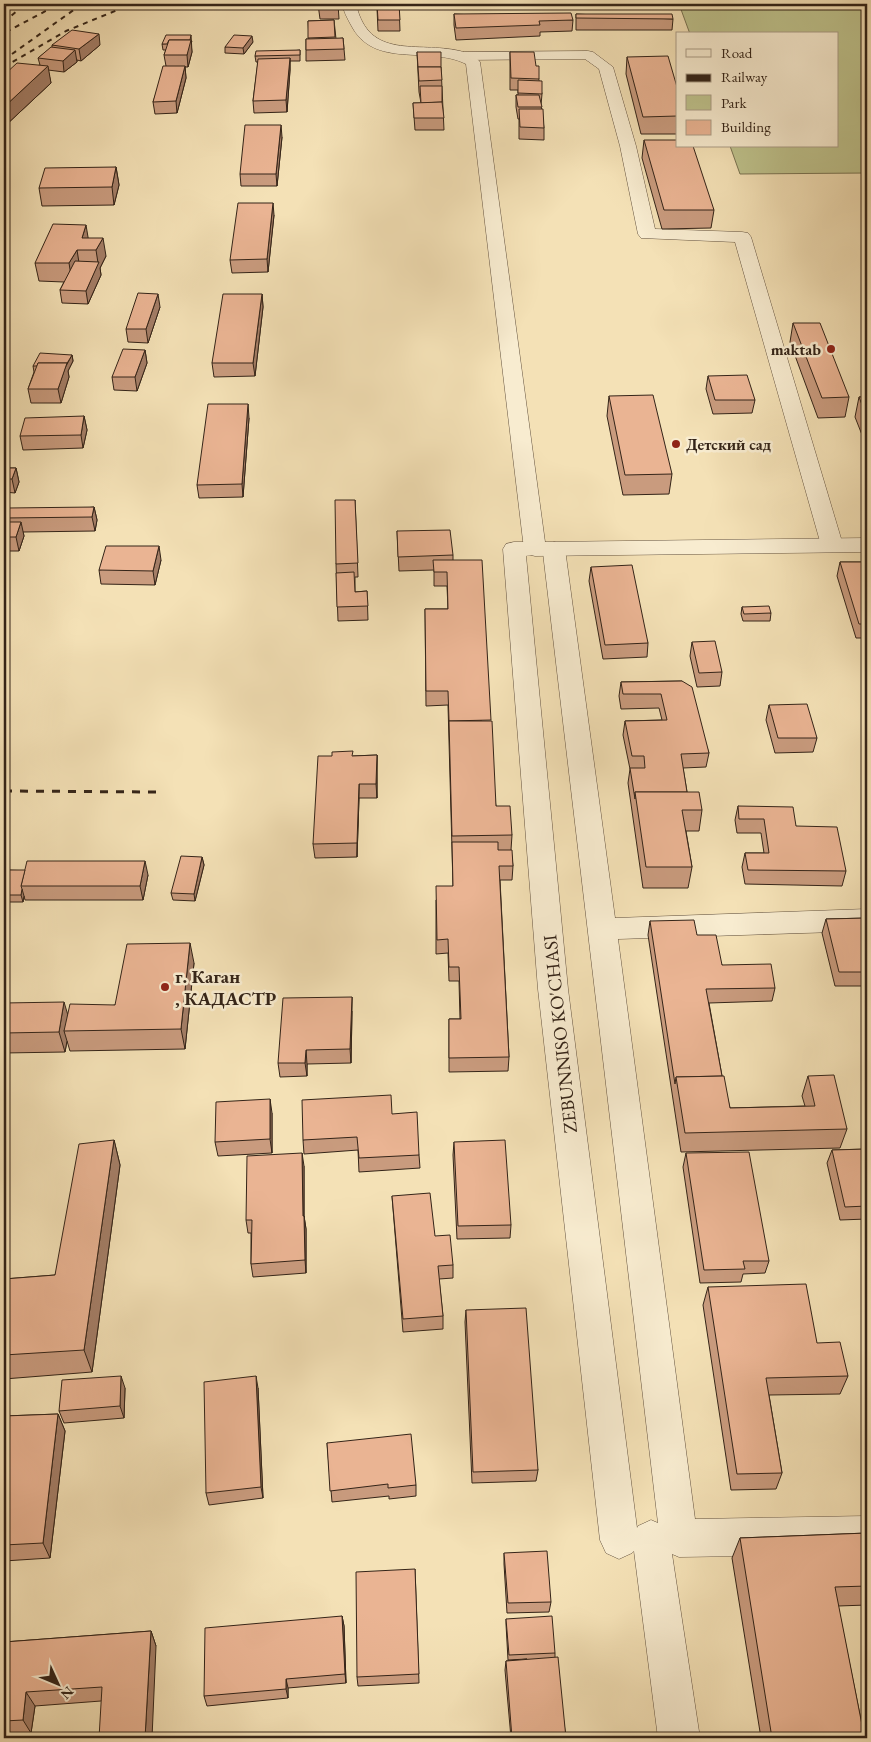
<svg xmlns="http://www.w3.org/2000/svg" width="871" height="1742" viewBox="0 0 871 1742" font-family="'EB Garamond',serif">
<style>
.green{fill:#bec28c;stroke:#797352}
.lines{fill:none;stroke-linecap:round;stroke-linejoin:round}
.minor-casing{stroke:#645340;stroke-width:1}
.tertiary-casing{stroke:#645340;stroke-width:1}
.minor{fill:#f8ecd0;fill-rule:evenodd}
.tertiary{fill:#f8ecd0;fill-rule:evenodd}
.rail-far1{stroke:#342418;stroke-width:2;stroke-dasharray:5 5;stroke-linecap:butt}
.rail{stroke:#342418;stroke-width:3;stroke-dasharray:8 8;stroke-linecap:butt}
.wall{fill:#c99b7e;stroke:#342418}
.shaded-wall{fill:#a47e67;stroke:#342418}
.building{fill:#eab493;stroke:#342418}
.poi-dot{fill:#8f2418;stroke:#f8ecd0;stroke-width:2}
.labels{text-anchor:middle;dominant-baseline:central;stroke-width:5;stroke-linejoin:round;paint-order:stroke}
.far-poi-label{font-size:16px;font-weight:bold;fill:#342418;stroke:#f8ecd0;text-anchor:end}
.poi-label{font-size:19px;font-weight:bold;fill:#342418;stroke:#f8ecd0;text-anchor:start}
.street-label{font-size:19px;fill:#342418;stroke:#f8ecd0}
</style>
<rect width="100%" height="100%" fill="#f4e1b6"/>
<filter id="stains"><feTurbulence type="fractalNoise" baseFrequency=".004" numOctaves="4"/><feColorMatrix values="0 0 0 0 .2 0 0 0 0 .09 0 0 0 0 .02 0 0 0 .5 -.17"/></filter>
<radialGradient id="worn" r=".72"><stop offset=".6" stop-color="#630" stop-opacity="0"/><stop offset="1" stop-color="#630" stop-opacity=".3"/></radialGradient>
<polygon class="green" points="679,4 867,4 867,173 740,174 730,146 837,146 837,34 690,34"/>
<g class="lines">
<g class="minor-casing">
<g id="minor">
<polygon points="588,51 593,52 613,67 636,146 655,229 742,232 748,233 751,237 843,545 840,550 832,552 824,550 821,545 735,242 641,238 638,234 620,146 599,69 585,59 464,60 459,59 457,56 459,53 464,52"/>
<path d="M514,542H535L544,547L554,542L562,544L565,549L615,918L867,909V931L618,939L695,1519L867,1516V1554L679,1557L672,1554L700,1738H658L634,1551L632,1553L619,1559L606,1553L600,1540L538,989L503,549L506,544ZM543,553L658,1523L651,1520L638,1526L637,1528L568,989L526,556Z"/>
</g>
</g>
<g class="tertiary-casing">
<path id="tertiary" d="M342,4H356C369,61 417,41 460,51C467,53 476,56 480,62L545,542L867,538V552L535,556L527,554L524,549L466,64C428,45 374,70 351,25C347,18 344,12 342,4Z"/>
</g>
<use href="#minor" class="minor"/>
<use href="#tertiary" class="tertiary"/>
<g class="rail-far1">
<polyline points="4,22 25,4"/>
<polyline points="6,32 59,4"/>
<polyline points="12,54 82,4"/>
<polyline points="4,67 66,31 132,4"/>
</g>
<polyline class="rail" points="4,791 157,792"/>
</g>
<g class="wall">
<polygon points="294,4 338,4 339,19 320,19 318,4 294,5"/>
<polygon points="358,4 368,4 369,9 359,9"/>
<polygon points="374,4 399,4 400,31 378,31 377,8 374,8"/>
<polygon points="506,4 533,4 533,8 507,8"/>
<polygon points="454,14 573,20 572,31 540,32 540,36 456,40 454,25"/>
<polygon points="576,14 673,19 672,30 576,30"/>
<polygon points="334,20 336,39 343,38 345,60 306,61 306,39 309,39 308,21"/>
<polygon points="192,41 191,44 192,52 188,67 185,67 186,78 177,113 155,114 153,102 166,66 164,55 166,50 163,50 162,44"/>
<polygon points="253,42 244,54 225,53 225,47"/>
<polygon points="52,45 100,45 81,61 77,60 77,62 64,72 48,70 51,83 5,126 4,126 4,75 40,65 38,58 52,47"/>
<polygon points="300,50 300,61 290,61 290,70 287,112 254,113 253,101 258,62 256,62 255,56"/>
<polygon points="417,52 441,67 444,130 415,130 413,103 421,103 419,92"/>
<polygon points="510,52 536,66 542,94 541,105 544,128 544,140 519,139 519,119 518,119 516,107 516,95 518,95 518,90 510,90"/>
<polygon points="627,57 677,87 677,134 641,134 626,74"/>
<polygon points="282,137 277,186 241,186 240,174"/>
<polygon points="644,140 714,210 711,228 662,229 642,158"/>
<polygon points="116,167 119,185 114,205 42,206 39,188"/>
<polygon points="274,215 268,272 232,273 230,260"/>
<polygon points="88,238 106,256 100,268 101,275 88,304 62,303 60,290 64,282 39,281 35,263"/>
<polygon points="262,294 263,307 255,376 214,377 212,363"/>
<polygon points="160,307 148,343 128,342 126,329"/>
<polygon points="793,323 849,397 845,417 818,418 790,342"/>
<polygon points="145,350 147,363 137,391 114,390 112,377"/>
<polygon points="72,355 73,361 68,371 69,377 61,403 31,403 28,389 34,372 33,366"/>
<polygon points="708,376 755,400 752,413 713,414 706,389"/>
<polygon points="609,396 672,474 669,494 623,495 607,416"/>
<polygon points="859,397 867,397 867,445 866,445 855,417"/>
<polygon points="84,416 87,430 83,448 23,450 20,436"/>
<polygon points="249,418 243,497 199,498 197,485"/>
<polygon points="4,468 16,468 19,482 15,493 4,492"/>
<polygon points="355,500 358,577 355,577 355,592 367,591 368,620 338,621 336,564"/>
<polygon points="94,507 97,520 95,531 23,532 24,536 19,551 4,551 4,522 6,522 5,518"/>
<polygon points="397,531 453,555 453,560 496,806 512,835 511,850 513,866 512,880 500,880 509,1057 508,1071 449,1072 449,1019 460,1019 459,981 449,981 448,953 436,954 436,900 453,886 448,705 426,706 425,609 448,609 447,586 434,586 434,570 399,571"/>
<polygon points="161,560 155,585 101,584 99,570"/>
<polygon points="840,562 867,562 867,638 856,638 837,576"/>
<polygon points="591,567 648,643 647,657 603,659 589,581"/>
<polygon points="742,607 771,613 770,621 743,621 741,614"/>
<polygon points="865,638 867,638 867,671 862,652"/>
<polygon points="692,642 722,672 720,686 697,687 690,656"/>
<polygon points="682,681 709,753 706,767 683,768 687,792 702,810 699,831 686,831 692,867 688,888 643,888 628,783 630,769 623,735 625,721 662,720 659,708 621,709 619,696 621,682"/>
<polygon points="769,705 817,738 813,752 775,753 766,720"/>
<polygon points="377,755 377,798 359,798 357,857 315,858 313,844 353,756"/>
<polygon points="738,806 796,826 846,871 842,886 745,884 742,867 745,853 764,853 761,833 737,833 735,820"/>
<polygon points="202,857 204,865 195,901 173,900 171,893"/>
<polygon points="4,870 148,875 143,900 25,900 24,896 23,902 4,902"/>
<polygon points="867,918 867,986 835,986 822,933 826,919"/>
<polygon points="650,921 697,935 722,965 775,988 772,1001 709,1003 722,1076 730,1108 805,1106 802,1096 808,1076 847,1129 840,1148 681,1152 648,935"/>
<polygon points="194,963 185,1049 70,1051 67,1041 65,1052 4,1053 4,1003 68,1014 115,1005"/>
<polygon points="352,1011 351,1063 307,1064 307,1076 280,1077 278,1063"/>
<polygon points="272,1113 272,1153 218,1156 215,1142"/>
<polygon points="392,1114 419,1155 420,1168 359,1172 358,1150 304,1154 303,1140"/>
<polygon points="114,1140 120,1165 92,1372 4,1379 4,1279 55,1275"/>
<polygon points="454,1142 511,1225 510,1238 457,1239 453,1155"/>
<polygon points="867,1149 867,1219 840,1220 827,1163 832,1150"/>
<polygon points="686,1153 769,1261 765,1273 743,1274 741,1282 700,1283 683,1167"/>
<polygon points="304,1166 304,1216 306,1229 306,1273 253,1277 251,1264 251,1233 248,1233 246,1220"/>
<polygon points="392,1196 435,1236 453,1265 453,1278 439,1279 443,1316 443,1329 403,1332"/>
<polygon points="708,1287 817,1343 848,1376 840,1394 769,1395 782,1473 776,1489 731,1490 703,1305"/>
<polygon points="466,1310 538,1470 536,1481 472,1483 465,1322"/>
<polygon points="125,1388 124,1418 64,1423 59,1411"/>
<polygon points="258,1388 263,1498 209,1505 206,1493"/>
<polygon points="58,1414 65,1431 50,1558 4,1561 4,1416"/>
<polygon points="327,1443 416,1485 416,1496 389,1499 389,1496 332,1502"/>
<polygon points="867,1533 867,1605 838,1606 863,1730 867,1738 761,1738 732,1558 740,1538"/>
<polygon points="504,1553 551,1602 549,1612 507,1613 504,1564"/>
<polygon points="415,1569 419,1683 358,1686 357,1677"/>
<polygon points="342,1616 344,1626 346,1683 288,1688 288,1698 207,1706 204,1696"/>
<polygon points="506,1619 555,1653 555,1657 566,1738 575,1738 511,1738 505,1670 506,1661 527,1659 508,1660 506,1624"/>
<polygon points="151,1631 156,1646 101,1701 35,1706 31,1733 4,1735 4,1642"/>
</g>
<g class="shaded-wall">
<polygon points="99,34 100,45 81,61 79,49"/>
<polygon points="191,35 192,52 188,67 187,55 188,44"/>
<polygon points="252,36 253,42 244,54 243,48"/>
<polygon points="75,50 77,62 64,72 63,61"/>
<polygon points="290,58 290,70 287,112 286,100"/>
<polygon points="48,66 51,83 5,126 4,118 4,107"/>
<polygon points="185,66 186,78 177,113 176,101"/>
<polygon points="281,125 282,137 277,186 276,174"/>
<polygon points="116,167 119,185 114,205 112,187"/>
<polygon points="273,203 274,215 268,272 267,259"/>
<polygon points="86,225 89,243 82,238"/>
<polygon points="103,238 106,256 100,268 101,275 88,304 86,291 98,263 96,250"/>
<polygon points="77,250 80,269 72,282 69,263"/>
<polygon points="158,294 160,307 148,343 146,329"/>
<polygon points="262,294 263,307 255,376 253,363"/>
<polygon points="145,350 147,363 137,391 135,377"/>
<polygon points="72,355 73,361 68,371 69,377 61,403 58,389 65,368"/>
<polygon points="248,404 249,418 243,497 242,484"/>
<polygon points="84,416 87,430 83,448 81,435"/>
<polygon points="16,468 19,482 15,493 12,479"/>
<polygon points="94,507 97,520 95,531 92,517"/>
<polygon points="21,522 24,536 19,551 16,537"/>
<polygon points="159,546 161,560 155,585 153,571"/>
<polygon points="377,755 377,798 376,784"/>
<polygon points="359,784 359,798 357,857 357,843"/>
<polygon points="202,857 204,865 195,901 194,894"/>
<polygon points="145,861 148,875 143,900 140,886"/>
<polygon points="22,889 24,896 23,902 21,895"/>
<polygon points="190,943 194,963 185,1049 181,1029"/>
<polygon points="352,997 352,1011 351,1063 350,1049"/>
<polygon points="64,1002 70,1022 64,1031 67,1041 65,1052 59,1032"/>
<polygon points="306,1050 307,1064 307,1076 305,1063"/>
<polygon points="270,1099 272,1113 272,1153 270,1139"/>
<polygon points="114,1140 120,1165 92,1372 84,1350"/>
<polygon points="302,1153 304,1166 304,1230 303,1216"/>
<polygon points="304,1216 306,1229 306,1273 305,1260"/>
<polygon points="121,1376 125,1388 124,1418 120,1406"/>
<polygon points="256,1376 258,1388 263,1498 261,1487"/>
<polygon points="58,1414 65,1431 50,1558 43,1543"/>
<polygon points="342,1616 344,1626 346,1683 345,1674"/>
<polygon points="151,1631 156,1646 152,1738 145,1738"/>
<polygon points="286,1679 288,1688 288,1698 286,1689"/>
<polygon points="26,1692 35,1706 31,1733 23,1720"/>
</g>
<g class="building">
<polygon points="319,4 338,4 338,7 320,8"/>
<polygon points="377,4 399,4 400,20 378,20"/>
<polygon points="571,13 573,20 539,21 540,25 456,28 454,14"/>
<polygon points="576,14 672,14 673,19 576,18"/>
<polygon points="334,20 335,37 308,38 308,21"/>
<polygon points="72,30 99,34 79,49 52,45"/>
<polygon points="166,35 191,35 190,40 169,40 167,44 162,44"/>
<polygon points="234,35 252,36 243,48 225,47"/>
<polygon points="343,38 344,49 306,50 306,39"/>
<polygon points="169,40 191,40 187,55 164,55"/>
<polygon points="51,47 75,50 63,61 38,58"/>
<polygon points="300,50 300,55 255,56 256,51"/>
<polygon points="417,52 441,52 441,67 418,67"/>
<polygon points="510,52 534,52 536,66 539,66 539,79 511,78"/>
<polygon points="668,56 677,87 677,116 643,117 627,57"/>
<polygon points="290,58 286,100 253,101 258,59"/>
<polygon points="17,63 48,66 4,107 4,75"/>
<polygon points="163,66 185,66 176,101 153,102"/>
<polygon points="418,67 441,67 442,80 419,81"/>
<polygon points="518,80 542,81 542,94 518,93"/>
<polygon points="420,86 442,86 442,102 421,103"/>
<polygon points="516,95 539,95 542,107 518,107"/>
<polygon points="442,102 444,118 414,118 413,103"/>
<polygon points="519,109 543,109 544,128 520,127"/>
<polygon points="245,125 281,125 276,174 240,174"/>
<polygon points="644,140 677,140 677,146 693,146 714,210 664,210"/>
<polygon points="116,167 112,187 39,188 45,168"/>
<polygon points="238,203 273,203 267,259 230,260"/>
<polygon points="53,224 86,225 82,238 103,238 96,250 77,250 69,263 35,263"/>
<polygon points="75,261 99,262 86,291 60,290"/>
<polygon points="138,293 158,294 146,329 126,329"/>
<polygon points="223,294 262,294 253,363 212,363"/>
<polygon points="793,323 820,323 849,397 822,398"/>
<polygon points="123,349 145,350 135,377 112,377"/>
<polygon points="40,353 72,355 66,365 67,363 38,363 37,366 33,366"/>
<polygon points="38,363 67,363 58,389 28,389"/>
<polygon points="747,375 755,400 715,400 708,376"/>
<polygon points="653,395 672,474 625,475 609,396"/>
<polygon points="859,397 867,397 867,418"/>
<polygon points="208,404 248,404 242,484 197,485"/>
<polygon points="84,416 81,435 20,436 25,418"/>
<polygon points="4,468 16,468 12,479 4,479"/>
<polygon points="335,500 355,500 358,563 336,564"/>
<polygon points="94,507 92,517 5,518 8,508"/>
<polygon points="4,522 21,522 16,537 4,537"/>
<polygon points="450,530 453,555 398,557 397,531"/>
<polygon points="106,546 159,546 153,571 99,570"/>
<polygon points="433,560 482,560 491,720 449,721 448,691 426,691 425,609 448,609 447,572 434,572"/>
<polygon points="840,562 867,562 867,624 859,624"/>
<polygon points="632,565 648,643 605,645 591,567"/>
<polygon points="354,572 355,592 367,591 368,606 337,607 336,573"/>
<polygon points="769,606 771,613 744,614 742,607"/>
<polygon points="715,641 722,672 699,673 692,642"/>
<polygon points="682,681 692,687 709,753 681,754 687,792 635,792 635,799 630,768 645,768 644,756 632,756 625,721 667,720 661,694 623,694 621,682"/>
<polygon points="807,704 817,738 778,738 769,705"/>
<polygon points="449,721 492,721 496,806 510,806 512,835 452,836"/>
<polygon points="353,751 352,756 377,755 376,784 359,784 357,843 313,844 318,756 332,756 332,752"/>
<polygon points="635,792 699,792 702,810 682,810 692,867 646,867"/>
<polygon points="738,806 793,807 796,826 837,827 846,871 748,870 745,853 769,853 764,819 739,819"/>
<polygon points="452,842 498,842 498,850 512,850 513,866 499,866 509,1057 449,1058 449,1019 461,1019 459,967 449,967 448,939 437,940 436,886 453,886"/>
<polygon points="181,856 202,857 194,894 171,893"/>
<polygon points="27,861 145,861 140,886 21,886"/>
<polygon points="4,870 25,870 21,886 22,889 21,895 4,895"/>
<polygon points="867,918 867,943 863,943 867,958 867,972 839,972 826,919"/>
<polygon points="694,920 697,935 716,935 722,965 771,964 775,988 706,989 722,1076 676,1077 675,1084 650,921"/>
<polygon points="190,943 181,1029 64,1031 70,1004 115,1005 127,944"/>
<polygon points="352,997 350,1049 306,1050 305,1063 278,1063 283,998"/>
<polygon points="64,1002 59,1032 4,1033 4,1003"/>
<polygon points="834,1075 847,1129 685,1133 676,1077 724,1076 730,1108 815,1106 808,1076"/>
<polygon points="391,1095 392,1114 417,1112 419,1155 359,1158 357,1137 303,1140 302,1100"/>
<polygon points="270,1099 270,1139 215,1142 216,1102"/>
<polygon points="114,1140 84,1350 4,1355 4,1279 55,1275 79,1144"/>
<polygon points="505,1140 511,1225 458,1226 454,1142"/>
<polygon points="867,1149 867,1206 845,1207 832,1150"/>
<polygon points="749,1152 769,1261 743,1261 745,1269 704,1270 686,1153"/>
<polygon points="302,1153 303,1216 304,1216 305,1260 251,1264 252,1220 246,1220 247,1156"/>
<polygon points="430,1193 435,1236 450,1235 453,1265 438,1266 443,1316 403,1319 392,1196"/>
<polygon points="806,1284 817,1343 840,1342 848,1376 766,1378 782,1473 737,1474 708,1287"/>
<polygon points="526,1308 538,1470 473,1472 466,1310"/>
<polygon points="121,1376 120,1406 59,1411 62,1380"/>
<polygon points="256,1376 261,1487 206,1493 204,1382"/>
<polygon points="58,1414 43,1543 4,1545 4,1416"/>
<polygon points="411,1434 416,1485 388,1488 388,1484 330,1491 327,1443"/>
<polygon points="867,1533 867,1586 835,1587 863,1730 867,1730 867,1738 772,1738 740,1538"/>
<polygon points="547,1551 551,1602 508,1603 504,1553"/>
<polygon points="415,1569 419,1674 357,1677 356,1572"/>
<polygon points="342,1616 345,1674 286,1679 286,1689 204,1696 205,1628"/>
<polygon points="552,1616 555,1653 509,1655 506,1619"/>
<polygon points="151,1631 145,1738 99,1738 102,1687 26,1692 23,1720 4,1721 4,1642"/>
<polygon points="558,1657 566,1738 575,1738 512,1738 506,1661"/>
</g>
<g class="poi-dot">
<circle cx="831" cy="349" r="5"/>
<circle cx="676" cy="444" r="5"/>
<circle cx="165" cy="987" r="5"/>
</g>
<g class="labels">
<g class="far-poi-label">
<text x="821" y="349">maktab</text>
<text x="686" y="444" text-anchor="start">Детский сад</text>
</g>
<g class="poi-label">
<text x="175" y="976">г. Каган<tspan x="175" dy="22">, КАДАСТР</tspan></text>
</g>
<g class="street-label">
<text transform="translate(560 1034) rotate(-96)">ZEBUNNISO KO'CHASI</text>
</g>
</g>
<rect width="871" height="1742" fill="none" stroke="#f4e1b6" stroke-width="20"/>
<rect x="5" y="5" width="861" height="1732" fill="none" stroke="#342418" stroke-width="2.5"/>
<rect x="10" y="10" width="851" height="1722" fill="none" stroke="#342418"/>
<rect x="676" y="32" width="162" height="115" fill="#f8ecd0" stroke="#aa9c86"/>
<rect x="686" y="49" width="25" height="8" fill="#f8ecd0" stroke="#aa9c86"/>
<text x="721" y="58" font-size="15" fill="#342418">Road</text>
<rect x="686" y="74" width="25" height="8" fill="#342418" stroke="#aa9c86"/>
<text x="721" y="82" font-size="15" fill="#342418">Railway</text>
<rect x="686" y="95" width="25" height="15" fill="#bec28c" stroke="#aa9c86"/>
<text x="721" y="108" font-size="15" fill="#342418">Park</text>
<rect x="686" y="120" width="25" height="15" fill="#eab493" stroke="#aa9c86"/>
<text x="721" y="132" font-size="15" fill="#342418">Building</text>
<g transform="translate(58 1684) rotate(134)" stroke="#f8ecd0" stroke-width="4" paint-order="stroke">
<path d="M0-4L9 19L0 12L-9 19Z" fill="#342418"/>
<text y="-8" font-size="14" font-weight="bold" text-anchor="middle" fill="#342418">N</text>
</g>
<rect width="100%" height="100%" filter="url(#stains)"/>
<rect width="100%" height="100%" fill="url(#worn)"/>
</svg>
